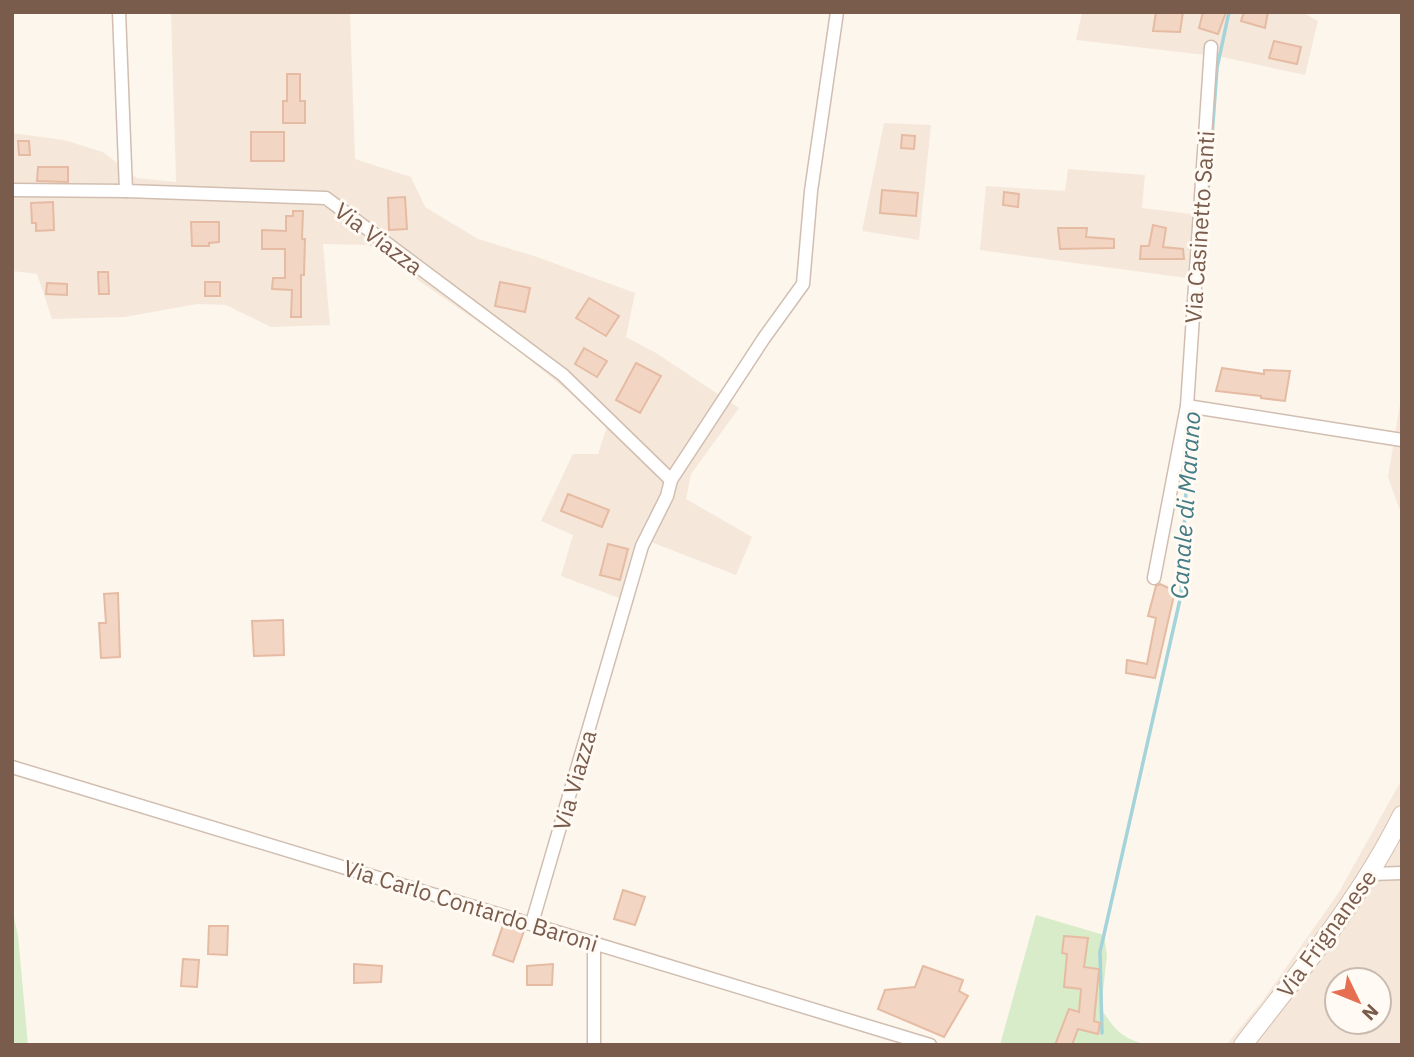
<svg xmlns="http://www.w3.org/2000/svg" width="1414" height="1057" viewBox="0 0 1414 1057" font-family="'IBM Plex Sans',sans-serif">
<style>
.residential{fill:#f5e8da;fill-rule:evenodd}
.green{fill:#d8ecc9}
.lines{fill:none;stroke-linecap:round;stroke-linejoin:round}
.stream{stroke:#a5d3da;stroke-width:3.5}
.building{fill:#f3d5c3;stroke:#e6bba3;stroke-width:2}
.street-casing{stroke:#d1beb0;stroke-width:15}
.secondary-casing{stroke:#d6c0b0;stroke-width:20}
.street{stroke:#fff;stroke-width:12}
.secondary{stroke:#fff;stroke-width:18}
.labels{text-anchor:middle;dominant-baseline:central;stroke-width:6;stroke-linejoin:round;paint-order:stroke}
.street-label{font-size:23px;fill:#7a5c4d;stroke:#fffaf3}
.water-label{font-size:24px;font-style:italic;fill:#437c86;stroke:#fffaf3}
</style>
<rect width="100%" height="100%" fill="#fdf6ec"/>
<g class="residential">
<polygon points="171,12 350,12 355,159 411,177 425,207 478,239 537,257 635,293 626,337 656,353 739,408 691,474 686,499 752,537 736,575 651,542 632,603 561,576 573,535 541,521 573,454 598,454 608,423 511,345 368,245 323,244 330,325 271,327 226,305 197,304 125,317 52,319 37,274 12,271 12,133 64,140 103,152 137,178 176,182"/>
<polygon points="1082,12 1302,12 1318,21 1305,75 1222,57 1076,40"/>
<polygon points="884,123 931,125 919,240 862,231"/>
<polygon points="1068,169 1145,175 1142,208 1207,216 1201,280 980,250 986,186 1065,191"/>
<polygon points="1402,392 1402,509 1399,508 1388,477"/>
<path d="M1402,779V1045H1226L1264,999L1339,892ZM1337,980H1379V1022H1337Z"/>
</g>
<g class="green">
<polygon points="12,908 18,936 28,1045 12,1045"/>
<path d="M1036,915L1104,935L1107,955L1101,1009C1116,1031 1122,1039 1149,1045H1000Z"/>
</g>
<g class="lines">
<g class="stream">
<polyline points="1206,218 1217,68 1229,12"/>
<polyline points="1102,1033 1100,952 1181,595 1189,425"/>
</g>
</g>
<g class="building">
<polygon points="1156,12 1183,12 1180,32 1153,31"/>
<polygon points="1203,12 1226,12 1218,34 1199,28"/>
<polygon points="1244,12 1268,12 1265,28 1241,21"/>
<polygon points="1274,41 1301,47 1297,64 1269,58"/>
<polygon points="287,74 300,74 300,101 305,101 305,123 283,123 283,101 287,101"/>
<rect x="251" y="132" width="33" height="29"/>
<polygon points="902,135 915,136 914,149 901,148"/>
<polygon points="18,141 29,141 30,155 19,155"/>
<polygon points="38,167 68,167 68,182 37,181"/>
<polygon points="882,190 918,193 916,216 880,213"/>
<polygon points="1004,192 1019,194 1018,207 1003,205"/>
<polygon points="405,197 407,229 389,230 388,198"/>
<polygon points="53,202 54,230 36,231 36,223 32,223 31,203"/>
<polygon points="293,211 303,211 302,239 305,239 304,275 301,275 301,317 291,317 292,290 272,289 273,278 285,278 285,249 262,249 262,230 286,231 286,216 293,216"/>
<polygon points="191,222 219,222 219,242 209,243 209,246 192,246"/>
<polygon points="1153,225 1166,228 1163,247 1183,249 1184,259 1140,259 1141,246 1149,246"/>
<polygon points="1058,228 1087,228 1086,237 1114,239 1114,248 1060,249"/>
<polygon points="98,272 108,272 109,294 99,294"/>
<rect x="205" y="282" width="15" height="14"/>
<polygon points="500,282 530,288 525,312 495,306"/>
<polygon points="47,283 67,284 67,295 46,294"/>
<polygon points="589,298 619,316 606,336 576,318"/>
<polygon points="584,348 607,361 597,377 575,364"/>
<polygon points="636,363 661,376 640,413 616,400"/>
<polygon points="1222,368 1264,374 1264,370 1290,371 1285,401 1261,398 1261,396 1216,391"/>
<polygon points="568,494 609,510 602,527 561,511"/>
<polygon points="608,544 628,549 620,580 600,575"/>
<polygon points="1160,584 1175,591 1155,678 1126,673 1127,660 1147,664 1156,618 1148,616 1156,586"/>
<polygon points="118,593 120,657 101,658 99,623 106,623 104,594"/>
<polygon points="283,620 284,655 254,656 252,621"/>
<polygon points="623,890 645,897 635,925 614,919"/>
<polygon points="503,925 524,931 513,962 493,955"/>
<polygon points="209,926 228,926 227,955 208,954"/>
<polygon points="1064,936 1088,938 1084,967 1099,969 1094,1021 1100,1023 1098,1034 1078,1029 1072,1045 1055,1045 1069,1009 1079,1012 1081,989 1064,987 1067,954 1062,953"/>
<polygon points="183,959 199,960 197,987 181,986"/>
<polygon points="354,964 382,966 381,982 354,983"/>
<polygon points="553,964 552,985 527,985 527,966"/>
<polygon points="923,966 963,980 959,991 968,996 944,1037 878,1009 885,990 915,987"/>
</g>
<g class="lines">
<g class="street-casing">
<g id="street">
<polyline points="119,12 126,191"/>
<polyline points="12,190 126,191 326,198 563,375 671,480 667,496 642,546 532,923"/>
<polyline points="1187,406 1402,440"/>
<polyline points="671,480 764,338 803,284 811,191 837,12"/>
<polyline points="1154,578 1187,406 1211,47"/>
<polyline points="12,767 930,1045"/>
<polyline points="1371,874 1402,873"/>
<polyline points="594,1045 594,942"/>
</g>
</g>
<g class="secondary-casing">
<path id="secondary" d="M1243,1045C1300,971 1360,900 1402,815"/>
</g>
<use href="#street" class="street"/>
<use href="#secondary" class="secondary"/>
</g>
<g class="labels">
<g class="street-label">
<text transform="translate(1199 227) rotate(-86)">Via Casinetto Santi</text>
<text transform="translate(379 238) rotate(37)">Via Viazza</text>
<text transform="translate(574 780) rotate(-74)">Via Viazza</text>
<text transform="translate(471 905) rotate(17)">Via Carlo Contardo Baroni</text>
<text transform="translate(1326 933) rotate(-54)">Via Frignanese</text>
</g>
<g class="water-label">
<text transform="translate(1185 505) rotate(-86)">Canale di Marano</text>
</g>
</g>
<rect width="1414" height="1057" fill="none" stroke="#7a5c4d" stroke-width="28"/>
<g transform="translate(1358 1001) rotate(133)"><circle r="33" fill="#fffaf3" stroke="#cabbb1" stroke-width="2"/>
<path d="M0-5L12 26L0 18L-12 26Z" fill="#e76f51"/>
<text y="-10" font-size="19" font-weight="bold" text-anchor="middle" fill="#7a5c4d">N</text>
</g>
</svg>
